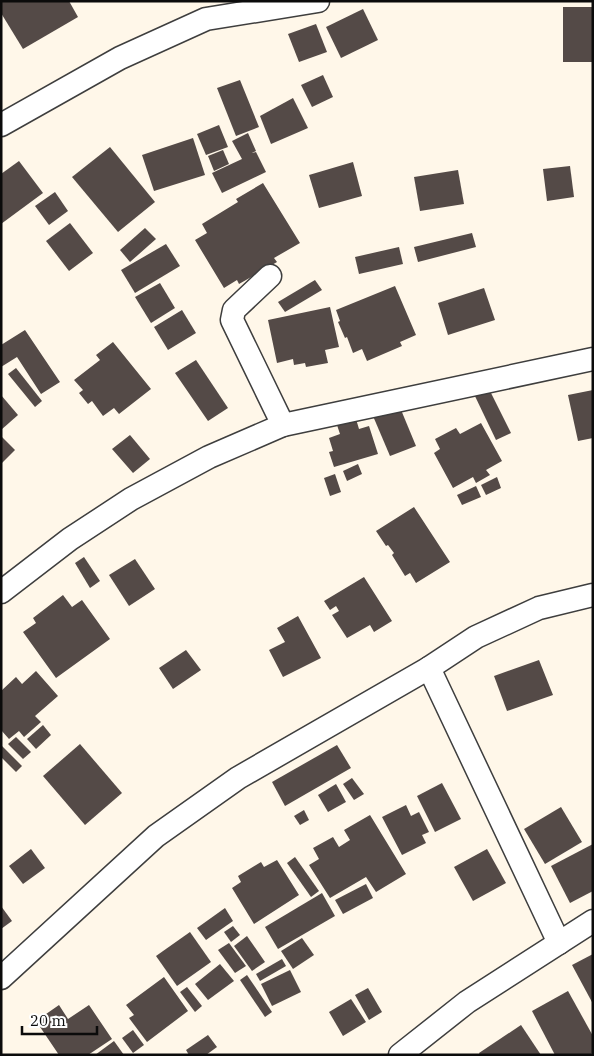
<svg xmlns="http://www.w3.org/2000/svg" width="594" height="1056" viewBox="0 0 594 1056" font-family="'IBM Plex Serif',serif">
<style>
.building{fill:#544a47}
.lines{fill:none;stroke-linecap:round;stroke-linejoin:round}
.street-casing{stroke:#3e3e3e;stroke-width:25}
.street{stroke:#fff;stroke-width:22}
</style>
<rect width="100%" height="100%" fill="#fff7e9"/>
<g class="building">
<polygon points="1,1 69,1 78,17 23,49 1,13"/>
<rect x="563" y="7" width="30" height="55"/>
<polygon points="363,9 378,40 341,58 326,27"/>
<polygon points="316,24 327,52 299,62 288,34"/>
<polygon points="323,75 333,97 312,107 301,85"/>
<polygon points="240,80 259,127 236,136 217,88"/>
<polygon points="293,98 308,128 271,144 260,116"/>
<polygon points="219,125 228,147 206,155 197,134"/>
<polygon points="248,133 256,151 252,153 256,152 266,172 222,193 212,173 242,159 232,141"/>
<polygon points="193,138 205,175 154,191 142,155"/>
<polygon points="110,147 155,202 118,232 72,177"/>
<polygon points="223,150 229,164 214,171 208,156"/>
<polygon points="19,161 43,193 1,224 1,174"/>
<polygon points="353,162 362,196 319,208 309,175"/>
<polygon points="570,166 574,197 547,201 543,169"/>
<polygon points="458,170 464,204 420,211 414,177"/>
<polygon points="263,183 300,243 274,258 277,262 239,284 237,280 224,288 195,240 207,233 202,224 238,202 236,199"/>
<polygon points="55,192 68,211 49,225 35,206"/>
<polygon points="70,223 93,253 69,271 46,241"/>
<polygon points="145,228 156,239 130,262 120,250"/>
<polygon points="472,233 476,247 418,262 414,247"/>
<polygon points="166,244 180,266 135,293 121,270"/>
<polygon points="399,247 403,264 359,274 355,257"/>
<polygon points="315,280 322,290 285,312 278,302"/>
<polygon points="160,283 175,308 151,323 135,297"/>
<polygon points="395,286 416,335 400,342 402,346 367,361 362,349 353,353 347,337 345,338 338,322 340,321 336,310"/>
<polygon points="484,288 495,320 448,335 438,303"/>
<polygon points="330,307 339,347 325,350 328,363 306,367 305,363 294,365 293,359 277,363 268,320"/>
<polygon points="182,310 196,333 168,350 154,327"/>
<polygon points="25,330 60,382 41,394 17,357 1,367 1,345"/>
<polygon points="113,342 151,389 119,414 114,408 103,416 92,401 88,404 79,393 83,390 74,380 100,360 96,355"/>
<polygon points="196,360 228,408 208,421 175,373"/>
<polygon points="16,368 42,401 35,407 8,374"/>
<polygon points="487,385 511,433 496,440 473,392"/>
<polygon points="593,390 593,438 578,441 568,395"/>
<polygon points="1,395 18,415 1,430"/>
<polygon points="399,405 416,446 390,456 373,416"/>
<polygon points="356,419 359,429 369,426 378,454 334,467 329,452 333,451 329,438 340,434 337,425"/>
<polygon points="481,423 502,461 486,470 490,475 476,483 473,477 453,488 434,453 440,449 435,439 456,428 460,434"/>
<polygon points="130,435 150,459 133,473 112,449"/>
<polygon points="1,436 15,450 1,464"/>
<polygon points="358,464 362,474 347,481 343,471"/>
<polygon points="335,474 341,492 330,496 324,478"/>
<polygon points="497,477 501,488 486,495 481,485"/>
<polygon points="476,486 481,497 462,505 457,495"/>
<polygon points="414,507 450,562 416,583 410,573 405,576 392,555 394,553 388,545 386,546 376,531"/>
<polygon points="84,557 100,581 90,588 75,563"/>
<polygon points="135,559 155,589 129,606 109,575"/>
<polygon points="364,577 392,621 374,632 370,625 347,638 332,615 339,611 336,606 330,610 324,601"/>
<polygon points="63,595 72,607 82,600 110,639 56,678 23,632 36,623 33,618"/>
<polygon points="298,616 321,658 283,677 269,650 285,642 277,628"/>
<polygon points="186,650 201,670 173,689 159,668"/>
<polygon points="539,660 553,695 507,711 494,676"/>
<polygon points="36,671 58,696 35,716 41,722 24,737 19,731 9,739 1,730 1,691 16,677 22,684"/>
<polygon points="43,725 51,735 36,749 27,739"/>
<polygon points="16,737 31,752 23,759 8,744"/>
<polygon points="80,744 122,793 85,825 43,776"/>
<polygon points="1,745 22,766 16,772 1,757"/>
<polygon points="337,745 351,768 285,806 272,782"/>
<polygon points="352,778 364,794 354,800 343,784"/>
<polygon points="442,783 461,819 435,832 417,796"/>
<polygon points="336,784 346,802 328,812 318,795"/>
<polygon points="406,805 411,816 419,812 429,832 422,835 426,843 402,855 382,817"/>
<polygon points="561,807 582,842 545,864 524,829"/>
<polygon points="304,810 309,820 300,825 294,816"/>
<polygon points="370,815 406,874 376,892 366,877 330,898 309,865 319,859 313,848 333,837 339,847 350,840 344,830"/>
<polygon points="593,844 593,891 570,903 551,866"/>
<polygon points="31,849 45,868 23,884 9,866"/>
<polygon points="487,849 506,883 473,901 454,867"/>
<polygon points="295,857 319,891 311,897 287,863"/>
<polygon points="277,860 299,895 254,924 232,888 241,882 238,876 261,862 264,867"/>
<polygon points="366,884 373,898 343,914 335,900"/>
<polygon points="322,893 335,916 278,949 265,927"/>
<polygon points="1,906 12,921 1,929"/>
<polygon points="225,908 233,921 206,940 197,928"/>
<polygon points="233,926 240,935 231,942 224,932"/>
<polygon points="190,932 211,962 177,986 156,956"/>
<polygon points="247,936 265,962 252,971 234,946"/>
<polygon points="302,938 314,955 293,969 281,951"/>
<polygon points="229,943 246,966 235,973 218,950"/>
<polygon points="593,954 593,1004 572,965"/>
<polygon points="282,959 286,966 260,981 256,974"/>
<polygon points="220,964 234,981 208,1000 195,984"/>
<polygon points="290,970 301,992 272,1006 261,984"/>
<polygon points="247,975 272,1012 265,1017 240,980"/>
<polygon points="164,977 188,1011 147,1042 129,1018 134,1015 126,1005"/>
<polygon points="187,987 202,1006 195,1012 180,992"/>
<polygon points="368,988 382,1012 369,1020 355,995"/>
<polygon points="568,991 593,1036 593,1053 589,1055 555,1055 532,1011"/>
<polygon points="351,999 366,1022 343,1036 329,1012"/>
<polygon points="59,1005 68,1019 89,1005 112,1039 88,1055 59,1055 36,1021"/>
<polygon points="521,1025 541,1055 480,1055 479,1053"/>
<polygon points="133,1030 144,1045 133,1053 122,1038"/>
<polygon points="208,1035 217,1047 206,1055 189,1055 186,1050"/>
<polygon points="114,1041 124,1055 95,1055"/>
</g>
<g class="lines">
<g class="street-casing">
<g id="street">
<polyline points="1,125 120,58 206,19 318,1"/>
<polyline points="270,276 234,310 232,320 283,425"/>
<polyline points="1,592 70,539 131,499 209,457 283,425 593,359"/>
<polyline points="429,668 559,943"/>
<polyline points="1,978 156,836 238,778 429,668 476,637 539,608 593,595"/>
<polyline points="400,1055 467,1002 593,921"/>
</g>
</g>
<use href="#street" class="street"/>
</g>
<rect width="594" height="1056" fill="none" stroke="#0b0b0b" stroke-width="5"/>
<path d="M22 1026v8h75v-8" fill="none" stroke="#0b0b0b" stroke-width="2.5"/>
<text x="30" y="1026" font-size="15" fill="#0b0b0b" stroke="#ffffff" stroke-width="4" paint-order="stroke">20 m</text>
</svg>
